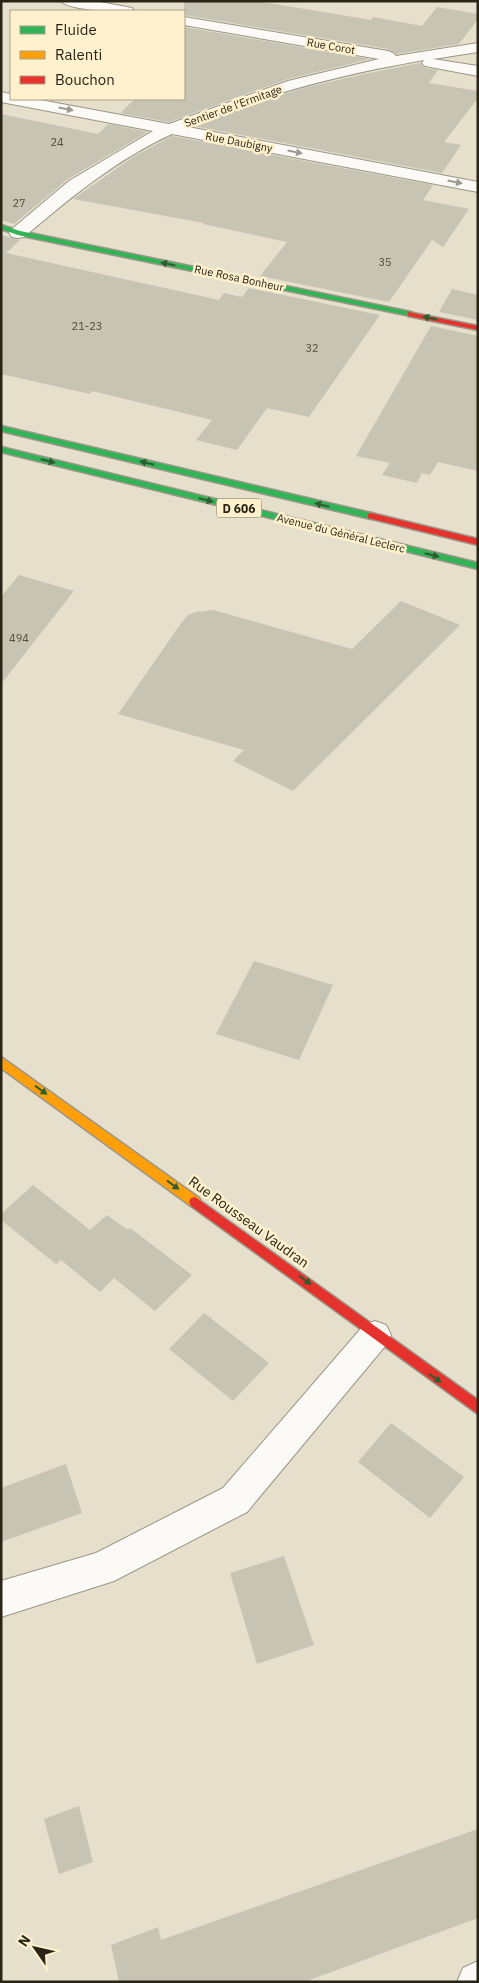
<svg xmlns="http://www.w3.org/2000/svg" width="479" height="1983" viewBox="0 0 479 1983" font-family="'IBM Plex Sans',sans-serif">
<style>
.building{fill:#c7c4b4}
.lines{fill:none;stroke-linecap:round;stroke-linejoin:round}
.street-casing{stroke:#9b9687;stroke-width:2}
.fast-casing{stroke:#9b9687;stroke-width:3}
.slow-casing{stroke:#9b9687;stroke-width:3}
.jam-casing{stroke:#9b9687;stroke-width:3}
.street{fill:#fbfaf7;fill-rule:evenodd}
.fast{fill:#30b455;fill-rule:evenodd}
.slow{fill:#ff9f0a;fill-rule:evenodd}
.jam{fill:#e5322d;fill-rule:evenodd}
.oneway{fill:#9c9a92}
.oneway2{fill:#2c5e2f}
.labels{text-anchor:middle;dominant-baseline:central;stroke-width:5;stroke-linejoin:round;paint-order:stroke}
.far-street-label{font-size:11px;fill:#292416;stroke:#fff1cd}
.number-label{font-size:11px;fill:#504c3e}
.shield{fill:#fff1cd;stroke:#69624d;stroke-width:1}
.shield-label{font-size:12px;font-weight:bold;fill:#292416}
.street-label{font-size:14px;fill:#292416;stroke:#fff1cd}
</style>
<rect width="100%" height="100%" fill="#e6dfcb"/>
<g class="building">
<polygon points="184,1 257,1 371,20 373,17 422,26 437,7 478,14 478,19 459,44 397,54 388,49 184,15"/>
<polygon points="184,27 370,59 288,79 169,122 120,113 135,99 184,99"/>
<polygon points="420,63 425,68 438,70 429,83 478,91 478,98 444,142 461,145 442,173 194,126 245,106 304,88 364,74"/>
<polygon points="1,114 98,134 108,124 148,132 68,179 14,224 1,220"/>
<polygon points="172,136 433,185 423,200 469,209 443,247 432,240 389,302 260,276 287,242 203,224 204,223 73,199 133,157"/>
<polygon points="1,235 20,240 6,253 219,300 224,293 242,297 249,288 380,315 309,417 267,408 237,450 196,440 212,420 92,391 90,394 1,374"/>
<polygon points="452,289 478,295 478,320 439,312"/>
<polygon points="431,326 478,336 478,471 438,462 430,475 422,473 417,483 382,475 390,463 356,456"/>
<polygon points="19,575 74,591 1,684 1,597"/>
<polygon points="401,601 460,625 293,791 233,761 244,750 118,714 182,622 188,615 196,612 213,610 352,649"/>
<polygon points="254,961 333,985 299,1060 216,1034"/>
<polygon points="33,1185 90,1230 107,1215 128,1230 130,1228 192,1275 155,1311 114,1278 100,1292 61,1260 56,1264 1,1220 1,1214"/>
<polygon points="204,1313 269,1363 233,1401 169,1349"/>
<polygon points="391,1423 464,1477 430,1518 358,1462"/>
<polygon points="66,1464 82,1513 1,1542 1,1488"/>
<polygon points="284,1556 314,1645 257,1664 230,1573"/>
<polygon points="79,1806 93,1862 59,1874 44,1819"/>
<polygon points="478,1829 478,1918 304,1982 119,1982 111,1945 158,1927 161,1940"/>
</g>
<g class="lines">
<g class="street-casing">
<g id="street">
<path d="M61,1H95L132,8L134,11C121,12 69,11 61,1Z"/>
<path d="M184,17L388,51L393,53L396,56L478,43V52L433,59L478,66V76L425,66L422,63L424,60C344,74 262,94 188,127L478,182V192L172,134C117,159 70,198 24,237L18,238L12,237L9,233L12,229L69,181L153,131L1,102V92L11,94V99H35L169,124L288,81L379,59L184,25Z"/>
<polygon points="375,1321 386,1325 391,1335 386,1345 247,1512 114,1581 1,1617 1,1581 96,1553 223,1488 364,1325"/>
<polygon points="478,1961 478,1982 457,1982 463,1968"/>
</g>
</g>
<g class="fast-casing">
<g id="fast">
<polygon points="1,225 20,231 411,312 415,314 411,316 18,235 1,229"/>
<polygon points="1,426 371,513 375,516 371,519 1,431"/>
<polygon points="1,447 478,563 478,569 1,452"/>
</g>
</g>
<g class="slow-casing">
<polygon id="slow" points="1,1057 199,1198 201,1202 199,1206 195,1207 191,1206 1,1068"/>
</g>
<g class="jam-casing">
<g id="jam">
<polygon points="408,312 478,326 478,330 408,316"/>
<polygon points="371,513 478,539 478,545 368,518 368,514"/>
<polygon points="195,1197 478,1400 478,1414 191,1206 189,1202 191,1198"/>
</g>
</g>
<use href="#street" class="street"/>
<use href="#fast" class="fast"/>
<use href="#slow" class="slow"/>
<use href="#jam" class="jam"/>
</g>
<defs><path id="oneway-solid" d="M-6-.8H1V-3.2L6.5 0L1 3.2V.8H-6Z" transform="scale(1.25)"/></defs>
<g class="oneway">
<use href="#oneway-solid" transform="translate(66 109) rotate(11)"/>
<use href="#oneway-solid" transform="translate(295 152) rotate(11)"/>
<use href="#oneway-solid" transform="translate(455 182) rotate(11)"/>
</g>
<g class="oneway2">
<use href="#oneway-solid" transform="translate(168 264) rotate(-168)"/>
<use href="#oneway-solid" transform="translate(430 318) rotate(-168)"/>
<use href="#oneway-solid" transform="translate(48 461) rotate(14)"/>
<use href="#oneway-solid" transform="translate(147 463) rotate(-166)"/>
<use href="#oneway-solid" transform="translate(206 500) rotate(14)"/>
<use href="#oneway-solid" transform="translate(322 505) rotate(-166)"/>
<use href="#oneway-solid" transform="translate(432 555) rotate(14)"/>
<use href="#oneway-solid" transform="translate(41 1090) rotate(36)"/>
<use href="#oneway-solid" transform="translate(173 1185) rotate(36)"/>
<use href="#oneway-solid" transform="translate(305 1280) rotate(36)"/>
<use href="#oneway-solid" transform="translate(435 1378) rotate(35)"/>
</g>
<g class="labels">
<g class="far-street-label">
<text transform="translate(331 46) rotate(10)">Rue Corot</text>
<text transform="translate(233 106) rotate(-20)">Sentier de l'Ermitage</text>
<text transform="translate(239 142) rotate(11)">Rue Daubigny</text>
<text transform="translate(239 278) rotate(12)">Rue Rosa Bonheur</text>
<text transform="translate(341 533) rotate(14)">Avenue du Général Leclerc</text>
</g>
<g class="number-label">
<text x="57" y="142">24</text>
<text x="19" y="203">27</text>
<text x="385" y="262">35</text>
<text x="87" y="326">21-23</text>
<text x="312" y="348">32</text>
<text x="19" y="638">494</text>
</g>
<rect class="shield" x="216.5" y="498.5" width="45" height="19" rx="4"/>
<g class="shield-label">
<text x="239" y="508">D 606</text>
</g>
<g class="street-label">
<text transform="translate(249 1222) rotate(36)">Rue Rousseau Vaudran</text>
</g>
</g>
<rect width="479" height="1983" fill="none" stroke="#292416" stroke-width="5"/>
<rect x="10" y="10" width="175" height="90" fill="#fff1cd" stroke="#a99f84"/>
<rect x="20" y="26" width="25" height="8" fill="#30b455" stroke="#a99f84"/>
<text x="55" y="35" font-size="15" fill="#292416">Fluide</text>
<rect x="20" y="51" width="25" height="8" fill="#ff9f0a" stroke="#a99f84"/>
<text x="55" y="60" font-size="15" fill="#292416">Ralenti</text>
<rect x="20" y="76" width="25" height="8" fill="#e5322d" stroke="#a99f84"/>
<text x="55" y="85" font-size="15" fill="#292416">Bouchon</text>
<g transform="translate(35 1948) rotate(304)" stroke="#fff1cd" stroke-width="4" paint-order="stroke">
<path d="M0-4L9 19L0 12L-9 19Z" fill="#292416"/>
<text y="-8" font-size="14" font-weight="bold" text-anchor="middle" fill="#292416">N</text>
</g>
</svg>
